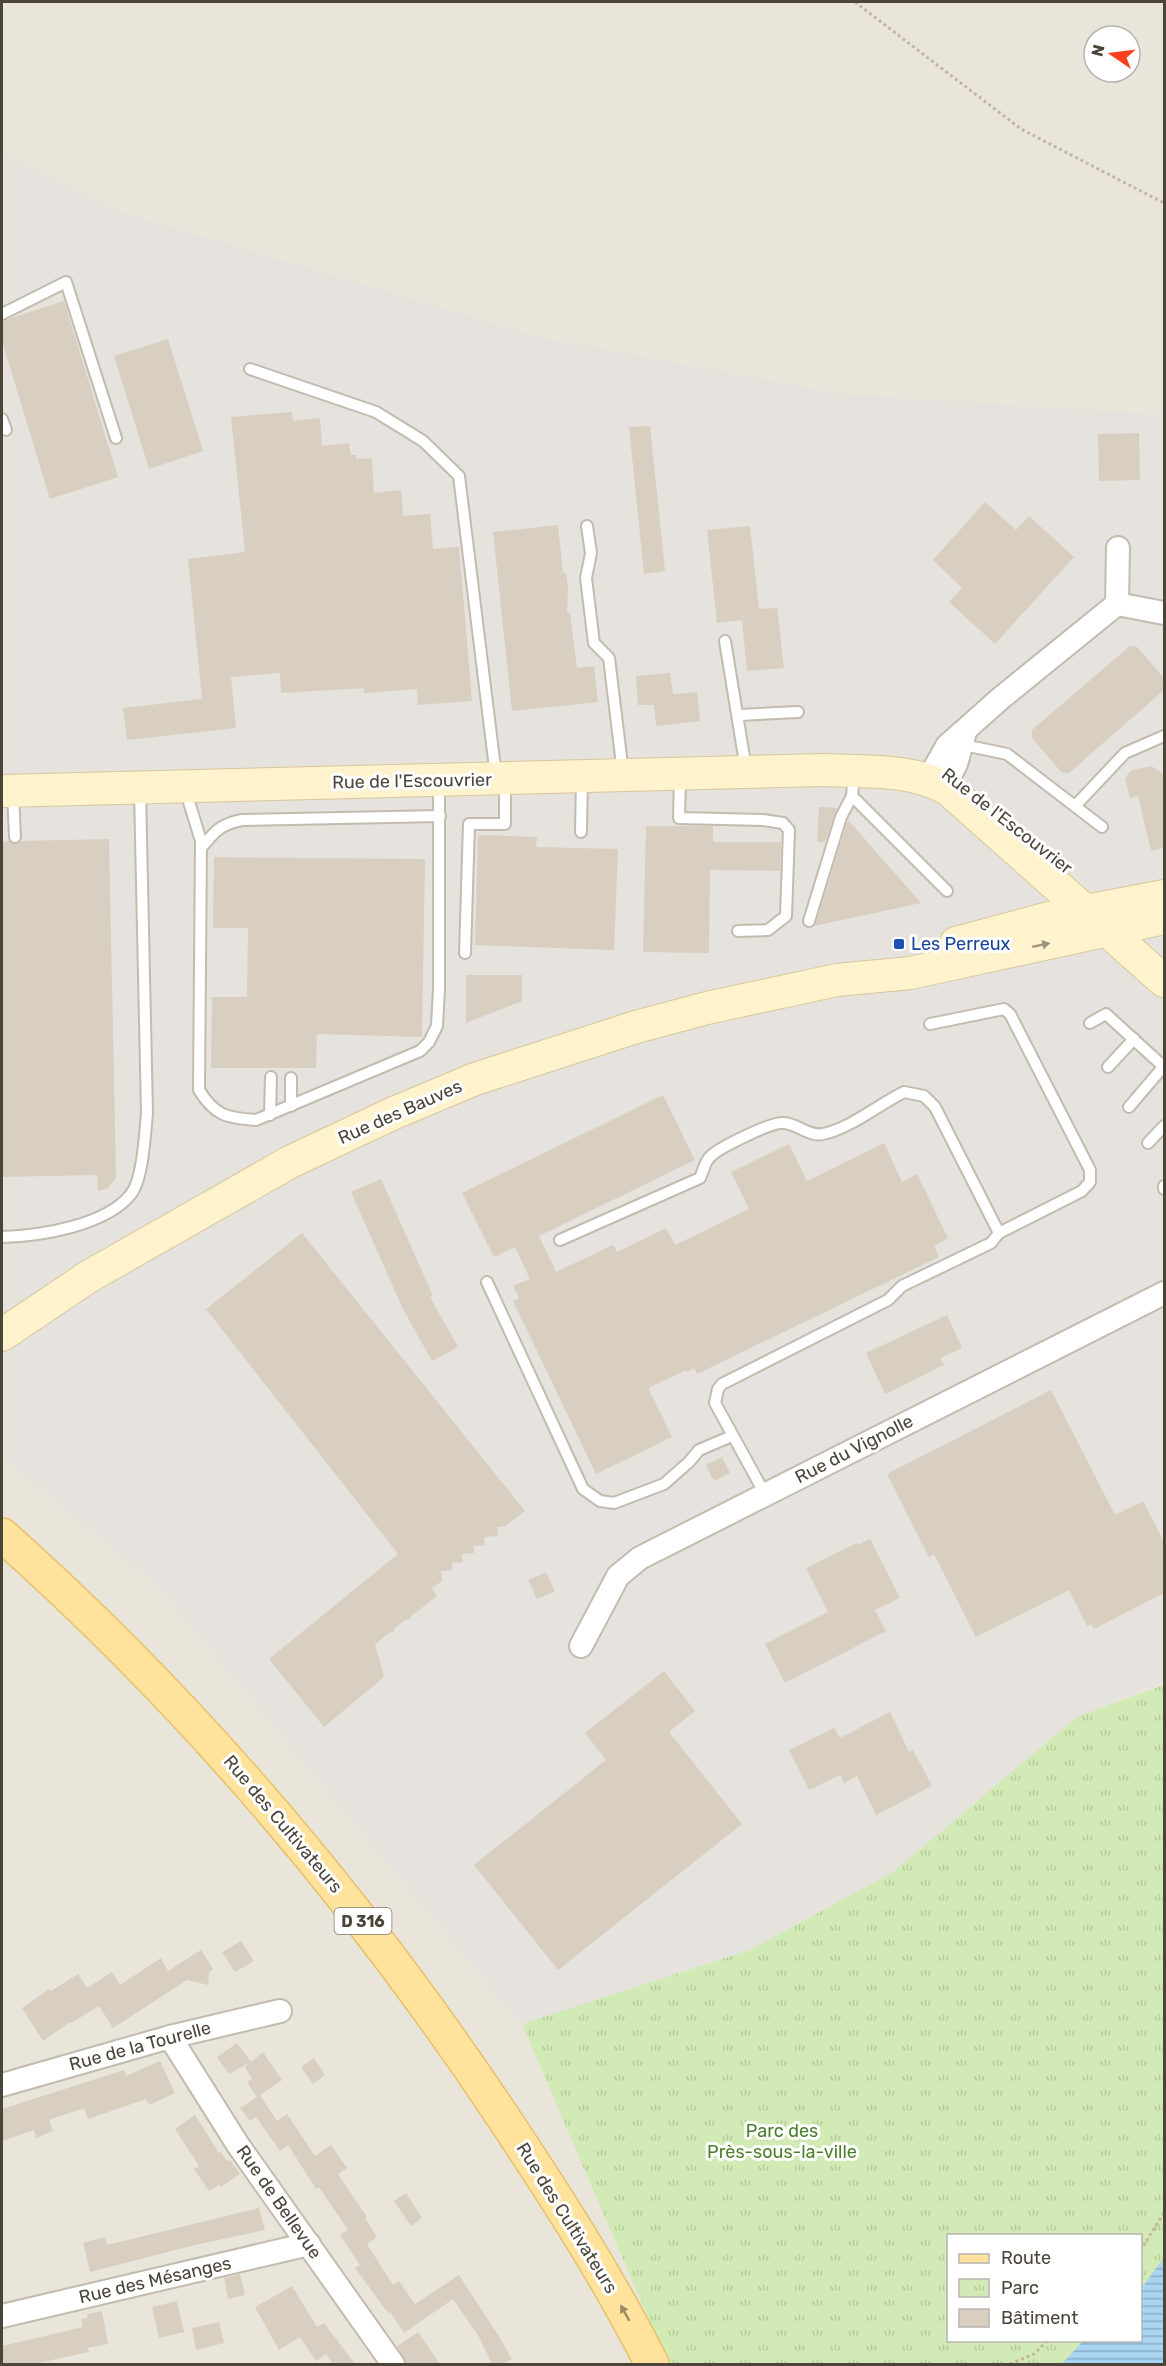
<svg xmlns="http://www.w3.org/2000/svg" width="1166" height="2366" viewBox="0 0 1166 2366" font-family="Rubik,sans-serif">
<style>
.residential{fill:#eae5da;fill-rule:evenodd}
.industrial{fill:#e6e2dd}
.park{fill:url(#park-tufts);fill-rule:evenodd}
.water{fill:url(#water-rules)}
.building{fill:#d8cfc1}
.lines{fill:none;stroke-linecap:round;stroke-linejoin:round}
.lane-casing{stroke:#c2bbae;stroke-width:14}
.street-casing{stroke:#c2bbae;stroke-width:26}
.secondary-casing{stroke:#d6c79b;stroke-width:34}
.primary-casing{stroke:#e6c16a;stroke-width:36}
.path{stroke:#c4b79f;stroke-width:3;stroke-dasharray:3 3;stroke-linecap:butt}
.lane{stroke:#fff;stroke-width:10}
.street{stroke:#fff;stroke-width:22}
.secondary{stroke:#fff3cd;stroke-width:32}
.primary{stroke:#ffe39c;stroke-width:33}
.oneway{fill:#9c937c}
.oneway2{fill:#9c8c66}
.transit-dot{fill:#1a4fb4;stroke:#fff;stroke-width:2}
.labels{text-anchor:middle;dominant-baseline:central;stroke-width:6;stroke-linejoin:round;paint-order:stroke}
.shield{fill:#fff;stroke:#817c74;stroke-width:1.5}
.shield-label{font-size:16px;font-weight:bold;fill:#4b4439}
.street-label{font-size:18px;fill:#4b4439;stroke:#fff}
.transit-label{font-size:18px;fill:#164399;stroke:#fff;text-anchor:start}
.park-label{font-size:18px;fill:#4a7f2a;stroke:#fff}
</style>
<defs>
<pattern id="park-tufts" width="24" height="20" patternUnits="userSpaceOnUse" patternTransform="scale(1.5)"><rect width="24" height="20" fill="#d2eab5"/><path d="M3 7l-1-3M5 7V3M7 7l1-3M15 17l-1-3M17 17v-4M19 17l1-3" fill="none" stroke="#b6ca9c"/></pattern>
<pattern id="water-rules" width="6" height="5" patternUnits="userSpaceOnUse" patternTransform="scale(1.5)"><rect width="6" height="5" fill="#a9d4f2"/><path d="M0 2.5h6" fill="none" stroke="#8caec5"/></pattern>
</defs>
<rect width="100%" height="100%" fill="#f6f3ec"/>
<path class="residential" d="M2,2H1164V2364H2ZM1094,36H1130V72H1094ZM948,2236H1140V2340H948Z"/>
<polygon class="industrial" points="2,154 123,213 538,337 840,394 1164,415 1164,1681 1078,1716 893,1872 750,1950 522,2024 155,1583 2,1457"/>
<path class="park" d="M1164,1685V2364H668L522,2024L750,1950L893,1872L1078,1716ZM948,2236H1140V2340H948Z"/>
<polygon class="water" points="1164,2260 1164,2364 1062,2364 1083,2341 1140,2340 1141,2289 1160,2263"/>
<g class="building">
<polygon points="64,301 118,477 50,499 2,341 2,321"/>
<polygon points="168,339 203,451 149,469 114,356"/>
<polygon points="292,412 293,421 320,418 322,446 349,443 351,455 356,455 356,459 372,458 374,493 401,490 403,516 430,514 433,549 459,547 472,701 418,705 417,689 364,693 364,688 281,693 280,673 231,677 236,728 127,740 123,708 202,699 188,559 245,552 231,417"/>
<polygon points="650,426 665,571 644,574 629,427"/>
<polygon points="1139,433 1140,480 1099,481 1098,434"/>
<polygon points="985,502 1016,530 1029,516 1074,557 995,644 949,602 962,588 933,560"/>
<polygon points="558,525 563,573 566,573 568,588 567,613 570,613 577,668 594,666 598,702 512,711 493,532"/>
<polygon points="750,526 759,609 777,608 784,668 747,671 742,620 717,623 707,530"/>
<polygon points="1130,646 1137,647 1164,678 1164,690 1069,773 1061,772 1032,738 1032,730"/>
<polygon points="670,673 673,694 697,692 700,721 656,726 654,705 638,705 636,676"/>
<polygon points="1151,766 1164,774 1164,847 1151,851 1138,796 1130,798 1125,779 1130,771"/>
<polygon points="819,807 837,808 825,842 817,842"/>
<polygon points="848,820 921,903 814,926 816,923"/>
<polygon points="646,826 713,826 713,842 781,842 780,871 710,870 709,953 643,952"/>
<polygon points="478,835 537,837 536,847 618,849 614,950 475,945"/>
<polygon points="109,839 116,1178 108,1188 98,1191 97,1175 2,1177 2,842 9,841 15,844 21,841"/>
<polygon points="214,857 425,859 422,1037 317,1034 316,1068 211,1068 212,997 247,997 248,928 213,928"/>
<polygon points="466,975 522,975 522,1001 466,1023"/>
<polygon points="663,1095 695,1160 539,1236 556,1272 613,1245 617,1252 666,1228 675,1245 749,1209 731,1172 789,1144 807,1181 884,1143 902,1182 917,1174 948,1238 934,1246 939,1257 697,1374 694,1368 687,1372 686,1370 650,1387 649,1390 672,1437 596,1474 513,1301 519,1298 513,1286 530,1279 515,1247 494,1257 462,1193"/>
<polygon points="381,1179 433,1296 430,1297 458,1347 432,1361 403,1309 351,1192"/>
<polygon points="302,1233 525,1511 505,1526 497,1527 498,1536 484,1537 485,1545 474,1546 474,1553 462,1554 463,1562 452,1563 452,1570 441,1571 442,1581 432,1588 437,1596 410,1617 410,1619 405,1620 394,1629 394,1632 389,1633 375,1644 384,1677 324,1727 269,1659 398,1554 206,1309"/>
<polygon points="947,1315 962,1348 940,1358 944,1365 885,1394 866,1353"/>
<polygon points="1051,1390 1115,1515 1143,1501 1164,1542 1164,1593 1094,1629 1091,1624 1087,1626 1069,1590 976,1637 934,1554 929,1557 887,1474"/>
<polygon points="722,1457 730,1473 714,1481 706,1465"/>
<polygon points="870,1539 900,1598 875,1610 886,1631 785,1683 765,1644 828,1612 806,1568 857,1543 858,1545"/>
<polygon points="546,1572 555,1591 537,1599 528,1580"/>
<polygon points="664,1671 695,1711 669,1732 742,1824 558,1970 474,1865 606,1760 585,1733"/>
<polygon points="890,1712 909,1752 913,1750 932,1786 876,1815 857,1776 844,1783 840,1775 809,1790 789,1750 834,1728 840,1738"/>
<polygon points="241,1941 254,1961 235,1972 222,1952"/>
<polygon points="201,1950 213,1969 209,1972 208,1985 187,1980 113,2028 99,2006 71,2023 70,2022 43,2041 22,2008 49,1989 51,1991 78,1974 87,1988 112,1972 120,1985 161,1958 168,1971"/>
<polygon points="237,2043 251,2062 229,2074 217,2057"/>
<polygon points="263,2052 282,2080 260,2095 277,2121 287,2114 315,2156 331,2145 347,2168 338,2174 367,2217 365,2218 377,2237 367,2244 393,2285 399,2281 415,2304 459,2275 498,2335 512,2359 501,2364 492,2364 479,2337 453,2299 404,2333 390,2312 388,2313 355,2268 360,2265 340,2235 348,2230 319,2187 316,2189 288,2145 280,2151 256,2117 250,2121 240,2108 257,2097 247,2082 252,2079 245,2067"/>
<polygon points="314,2058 325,2075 313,2084 301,2067"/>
<polygon points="160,2061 175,2093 149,2105 146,2099 88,2119 84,2108 49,2120 53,2131 36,2138 34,2130 2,2141 2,2109 124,2070 126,2076"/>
<polygon points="195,2115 219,2153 221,2152 227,2161 230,2160 240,2174 221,2187 219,2185 209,2191 194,2169 199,2166 175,2129"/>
<polygon points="406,2193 422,2218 411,2226 394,2201"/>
<polygon points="259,2208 265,2230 195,2245 90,2272 83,2243 105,2237 107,2245"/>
<polygon points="240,2274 245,2295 228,2299 224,2278"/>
<polygon points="292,2286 317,2327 324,2323 355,2364 333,2364 326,2354 316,2361 300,2337 279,2350 255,2307"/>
<polygon points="177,2301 184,2332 159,2338 152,2307"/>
<polygon points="102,2311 108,2344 88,2348 89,2352 34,2364 2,2364 2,2346 83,2327 81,2319 88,2318 87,2314"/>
<polygon points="219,2322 224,2343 196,2350 192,2328"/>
<polygon points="418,2332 440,2364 406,2364 404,2357 397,2346"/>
</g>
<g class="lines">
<g class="lane-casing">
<g id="lane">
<polyline points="2,314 66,282 116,438"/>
<polyline points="250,369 376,412 423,441 459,476 496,776"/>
<polyline points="2,419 6,430"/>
<polyline points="587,526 591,553 586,578 594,643 609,658 623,773"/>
<polyline points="725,641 746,769"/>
<polyline points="739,715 798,712"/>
<polyline points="959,744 1007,754 1102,827"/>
<polyline points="854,774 852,796 947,891"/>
<polyline points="680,778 679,818 763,820 783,823 789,830 786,916 768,930 738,931"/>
<path d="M190,790L189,802L201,841L199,1090C215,1116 227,1118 256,1120L420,1051L429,1042L437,1026L439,989V782"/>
<polyline points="13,794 15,837"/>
<polyline points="1075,806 1125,753 1164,736"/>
<polyline points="581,832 582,777"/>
<path d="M201,848C215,831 221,824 242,820L440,816"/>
<polyline points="809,921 841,817 852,796"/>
<polyline points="465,953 469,824 505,824 505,779"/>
<polyline points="1090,1023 1106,1014 1164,1067"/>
<polyline points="1108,1067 1134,1039"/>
<polyline points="291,1106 291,1078"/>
<polyline points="1129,1107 1164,1066"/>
<polyline points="270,1115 271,1077"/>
<polyline points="1148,1143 1164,1126"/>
<polyline points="1164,1186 1164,1189"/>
<path d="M2,1237C39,1236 106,1226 131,1194C143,1179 145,1133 147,1113L140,791"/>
<path d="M560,1240L700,1178C703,1172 705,1161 710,1157C718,1148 773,1121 784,1123C798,1124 809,1137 823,1134C851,1128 878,1105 904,1092L924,1096L935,1107L999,1233"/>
<polyline points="487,1282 583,1489 600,1501 614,1503 664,1484 689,1462 699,1450 732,1436"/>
<polyline points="765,1494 715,1403 718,1389 722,1384 888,1300 902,1286 991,1243 999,1233 1082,1191 1090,1182 1090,1170 1010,1014 1004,1009 930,1024"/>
</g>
</g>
<g class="street-casing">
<g id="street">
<polyline points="1117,604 1164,613"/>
<polyline points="928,780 947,746 1001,698 1117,604 1118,548"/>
<polyline points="944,787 956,764 965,732"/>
<polyline points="581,1646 618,1576 640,1558 1164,1293"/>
<polyline points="170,2037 238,2145 393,2364"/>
<polyline points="2,2085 170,2037 280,2011"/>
<polyline points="2,2316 309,2244"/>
</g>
</g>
<g class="secondary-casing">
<g id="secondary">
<path d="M2,791L823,770C865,772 912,768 949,790L1164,981"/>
<polyline points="956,943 1049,918 1164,896"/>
<polyline points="2,1335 88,1277 290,1162 394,1113 475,1079 636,1027 707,1008 837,980 910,973 1164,918"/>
</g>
</g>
<g class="primary-casing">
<path id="primary" d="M2,1535C193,1705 359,1901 501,2114C555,2195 608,2277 652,2364"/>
</g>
<g class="path">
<polyline points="855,2 1021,129 1164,203"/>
<polyline points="1140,2251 1164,2213"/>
<polyline points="1010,2364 1034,2354 1048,2340"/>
</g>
<use href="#lane" class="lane"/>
<use href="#street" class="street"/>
<use href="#secondary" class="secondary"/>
<use href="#primary" class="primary"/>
</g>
<defs><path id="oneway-solid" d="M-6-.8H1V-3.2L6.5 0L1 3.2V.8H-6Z" transform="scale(1.5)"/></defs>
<use class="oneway" href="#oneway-solid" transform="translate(1041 945) rotate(-12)"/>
<use class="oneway2" href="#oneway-solid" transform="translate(625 2313) rotate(-119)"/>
<rect class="transit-dot" x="893" y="938" width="12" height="12" rx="3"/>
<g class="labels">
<rect class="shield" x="334.5" y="1908" width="57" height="26" rx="4.5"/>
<g class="shield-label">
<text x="363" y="1921">D 316</text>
</g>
<g class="street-label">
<text transform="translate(412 781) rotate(-1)">Rue de l'Escouvrier</text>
<text transform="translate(1007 821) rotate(38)">Rue de l'Escouvrier</text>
<text transform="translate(400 1112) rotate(-24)">Rue des Bauves</text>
<text transform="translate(854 1449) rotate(-27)">Rue du Vignolle</text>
<text transform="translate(283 1824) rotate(50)">Rue des Cultivateurs</text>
<text transform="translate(140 2046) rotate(-15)">Rue de la Tourelle</text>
<text transform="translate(279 2202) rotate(55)">Rue de Bellevue</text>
<text transform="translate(567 2218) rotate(58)">Rue des Cultivateurs</text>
<text transform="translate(155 2280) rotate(-13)">Rue des Mésanges</text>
</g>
<g class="transit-label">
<text x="911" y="944">Les Perreux</text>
</g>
<g class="park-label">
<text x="782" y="2131">Parc des<tspan x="782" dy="21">Près-sous-la-ville</tspan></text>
</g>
</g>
<rect width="1166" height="2366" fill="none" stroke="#4b4439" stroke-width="6"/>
<rect x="947" y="2234" width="195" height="108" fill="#ffffff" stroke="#b7b4b0" stroke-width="1.5"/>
<rect x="959" y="2254" width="30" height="9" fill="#ffe39c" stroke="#b7b4b0" stroke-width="1.5"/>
<text x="1001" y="2264" font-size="18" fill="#4b4439">Route</text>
<rect x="959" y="2279" width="30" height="18" fill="url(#park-tufts)" stroke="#b7b4b0" stroke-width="1.5"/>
<text x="1001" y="2294" font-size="18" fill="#4b4439">Parc</text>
<rect x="959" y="2309" width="30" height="18" fill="#d8cfc1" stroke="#b7b4b0" stroke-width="1.5"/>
<text x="1001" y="2324" font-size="18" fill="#4b4439">Bâtiment</text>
<g transform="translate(1112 54) rotate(284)"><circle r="28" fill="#ffffff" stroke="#b7b4b0" stroke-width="1.5"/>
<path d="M0-4.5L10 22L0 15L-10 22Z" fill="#fc3f1d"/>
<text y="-9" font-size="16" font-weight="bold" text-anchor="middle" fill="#4b4439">N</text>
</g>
</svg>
